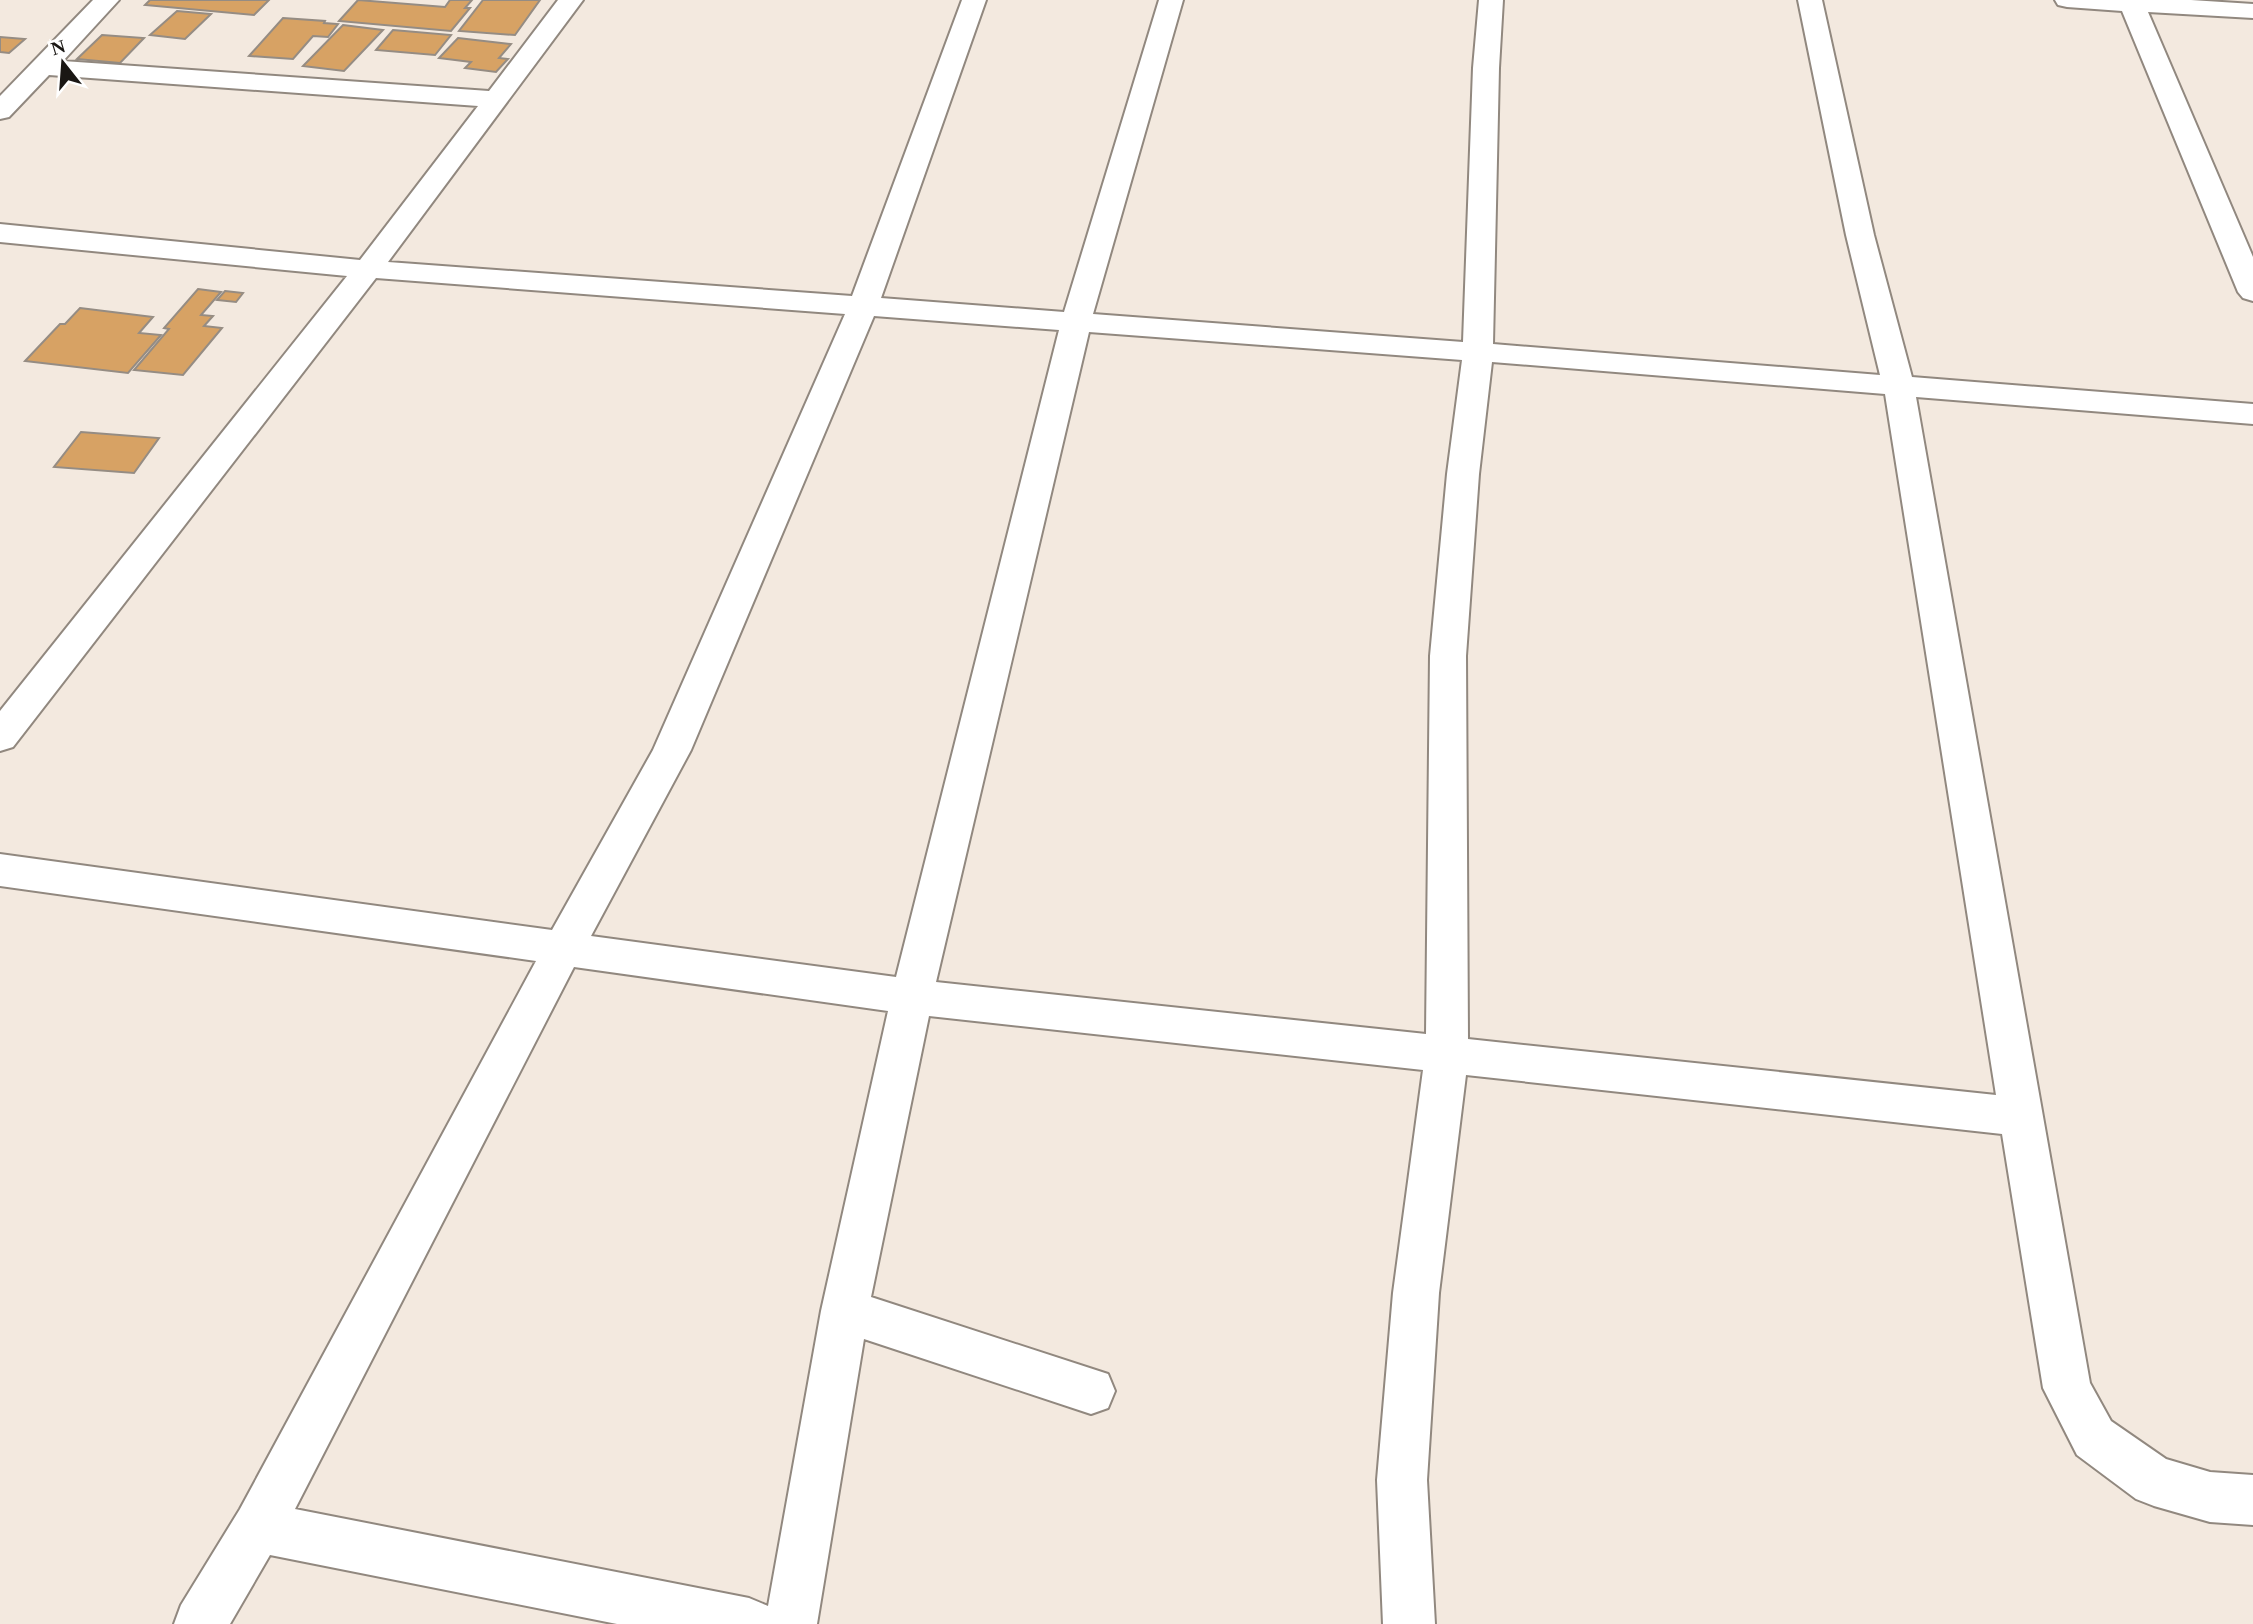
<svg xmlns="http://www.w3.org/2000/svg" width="2253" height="1624" viewBox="0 0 2253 1624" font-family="Georgia,serif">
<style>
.building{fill:#d7a264;stroke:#958c83;stroke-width:2}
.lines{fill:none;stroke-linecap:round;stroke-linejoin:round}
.street-casing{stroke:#91887f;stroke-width:4}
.street{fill:#fff;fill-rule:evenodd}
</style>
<rect width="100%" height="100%" fill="#f3e9df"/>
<g class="building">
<polygon points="150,0 269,0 254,15 145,5"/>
<polygon points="358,0 445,7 450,0 472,0 465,8 470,8 451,31 339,21"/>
<polygon points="483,0 540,0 515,35 459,31"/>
<polygon points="177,11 211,14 185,39 150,35"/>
<polygon points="283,18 325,21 324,23 338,24 328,37 313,36 293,59 249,56"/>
<polygon points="343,25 383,30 344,71 303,66"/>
<polygon points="393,30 451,35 435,55 376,50"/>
<polygon points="102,35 144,38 120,63 77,59"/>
<polygon points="0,37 25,39 9,53 0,52"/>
<polygon points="458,38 511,44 499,58 508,59 496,72 465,68 471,62 439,58"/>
<polygon points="198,289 221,292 201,315 213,316 204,326 222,328 183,375 134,370 169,329 164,328"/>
<polygon points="225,291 243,293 236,302 217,300"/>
<polygon points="80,308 153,317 139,333 161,335 128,373 25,361 60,324 65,324"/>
<polygon points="81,432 159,438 134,473 54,467"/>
</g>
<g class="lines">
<g class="street-casing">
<g id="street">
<path d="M93,0H119L63,61L489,91L558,0H583L388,262L852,296L962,0H986L881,298L1064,312L1159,0H1183L1093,314L1463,342L1473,68L1479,0H1503L1499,68L1493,344L1880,375L1846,235L1798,0H1822L1874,235L1912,377L2253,404V424L1916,397L2090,1383L2111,1421L2166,1459L2210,1472L2253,1475V1525L2210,1522L2154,1506L2136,1499L2077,1455L2043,1388L2002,1134L1466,1075L1439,1293L1427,1480L1435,1624H1383L1377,1480L1393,1293L1423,1070L929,1016L871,1297L1108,1374L1115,1391L1108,1408L1091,1414L864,1339L817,1624H617L270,1555L230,1624H174L181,1605L240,1509L536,961L0,886V854L552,930L653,750L845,314L376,278L13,747L0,751V711L347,276L0,242V224L360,260L478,106L49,75L9,117L0,119V96ZM874,316L1059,330L896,977L591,936L691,750ZM1089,332L1462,360L1447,474L1430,656L1426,1034L936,982ZM1492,362L1885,394L1996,1095L1468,1039L1466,656L1479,474ZM574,967L888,1011L821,1311L768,1606L749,1598L295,1509Z"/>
<polygon points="2055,0 2191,0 2253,4 2253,18 2148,12 2253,257 2253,301 2243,298 2238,292 2122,11 2067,7 2058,5"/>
</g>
</g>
<use href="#street" class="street"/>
</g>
<g transform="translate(63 63) rotate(343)" stroke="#ffffff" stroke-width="5" paint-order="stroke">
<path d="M0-5L12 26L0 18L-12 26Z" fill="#1a1714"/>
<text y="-10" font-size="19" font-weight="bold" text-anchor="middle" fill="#1a1714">N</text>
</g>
</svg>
